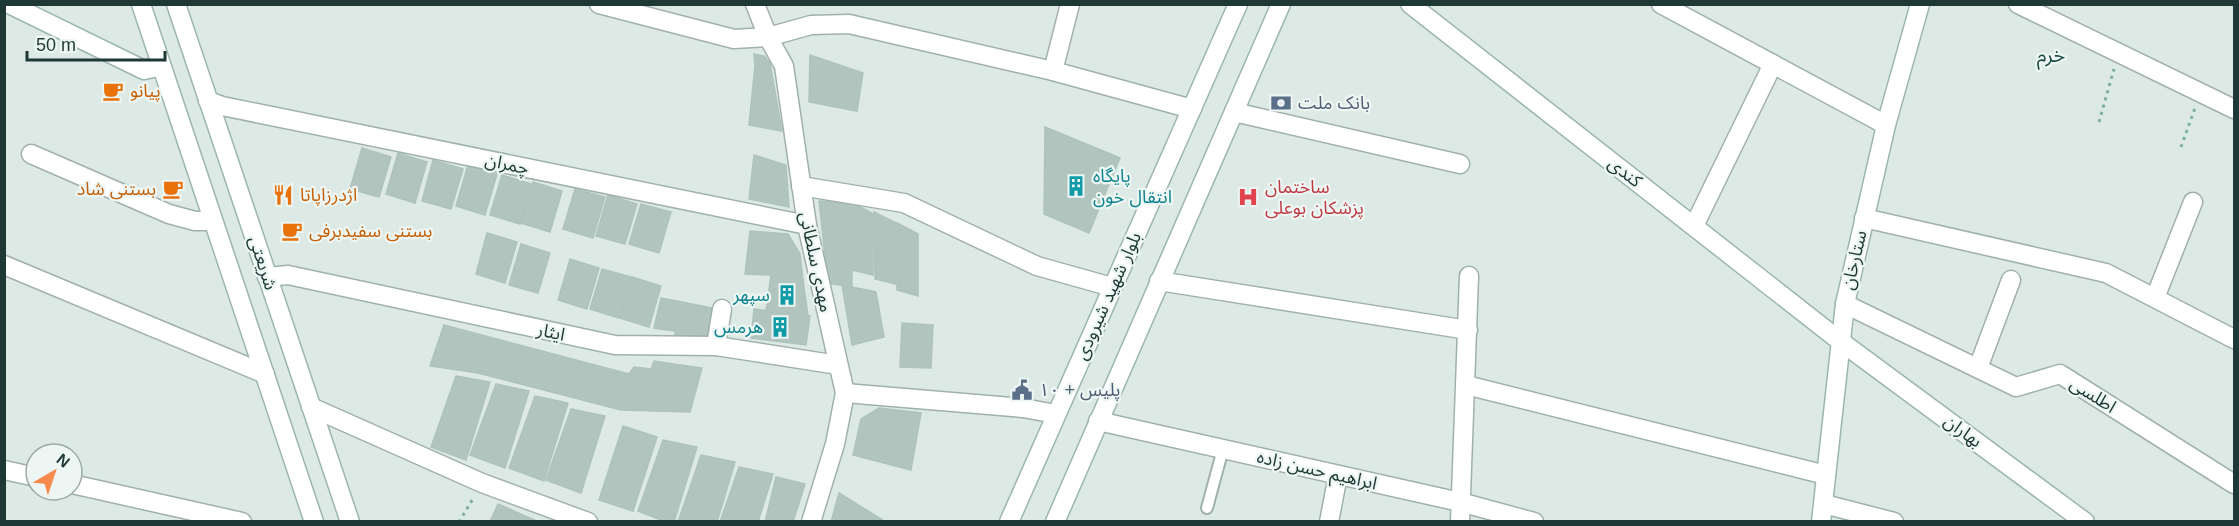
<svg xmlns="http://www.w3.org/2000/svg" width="2239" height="526" viewBox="0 0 2239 526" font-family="Arial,'Noto Sans Arabic',sans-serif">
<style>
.building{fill:#b2c4be;stroke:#afc3bd;stroke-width:1.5}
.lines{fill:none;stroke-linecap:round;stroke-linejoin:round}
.lane-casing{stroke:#a0b1ad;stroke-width:14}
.street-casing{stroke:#a0b1ad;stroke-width:21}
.secondary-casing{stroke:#9cb6af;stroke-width:21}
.path{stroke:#7caea4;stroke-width:3;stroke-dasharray:3 4.5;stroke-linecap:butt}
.lane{stroke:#fff;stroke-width:10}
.street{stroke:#fff;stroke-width:18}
.secondary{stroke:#fff;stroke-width:18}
.labels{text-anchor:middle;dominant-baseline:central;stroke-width:4.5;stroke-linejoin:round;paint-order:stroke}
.food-label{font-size:18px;fill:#c56008;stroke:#edf6f3;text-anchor:start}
.service-label{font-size:18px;fill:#4e5e75;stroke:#edf6f3;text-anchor:start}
.street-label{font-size:18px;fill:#1e3935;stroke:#edf6f3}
.culture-label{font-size:18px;fill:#0d838f;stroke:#edf6f3;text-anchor:end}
.health-label{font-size:18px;fill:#be3a42;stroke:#edf6f3;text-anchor:start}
.neighbourhood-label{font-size:20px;fill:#1a4b45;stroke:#edf6f3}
</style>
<rect width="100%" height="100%" fill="#dde9e5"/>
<g class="building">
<polygon points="754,54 764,56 770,63 782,131 749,125 755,66"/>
<polygon points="810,55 863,73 857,111 809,102"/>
<polygon points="1045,127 1120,158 1089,233 1044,214"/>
<polygon points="362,148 391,157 379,197 350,189"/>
<polygon points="398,153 427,162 415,203 386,194"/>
<polygon points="754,155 786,165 789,207 749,199"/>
<polygon points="433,160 463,169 451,209 422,201"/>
<polygon points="468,165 497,174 485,215 456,206"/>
<polygon points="502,175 531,184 520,224 490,215"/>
<polygon points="533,182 562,191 550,232 521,223"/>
<polygon points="575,189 605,197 593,238 563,229"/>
<polygon points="608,195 637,204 625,244 596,236"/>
<polygon points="819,201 852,202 852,287 828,283"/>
<polygon points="852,202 873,214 873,275 852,270"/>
<polygon points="641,204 671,212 659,253 629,244"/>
<polygon points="874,212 896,223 896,284 875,279"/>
<polygon points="897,223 918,234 918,296 897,290"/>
<polygon points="750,231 788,234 800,254 803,280 771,275 745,274"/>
<polygon points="487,233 517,242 505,283 476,274"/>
<polygon points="521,244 550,253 538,293 509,285"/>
<polygon points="570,259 599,268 587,309 558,300"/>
<polygon points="602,269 631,277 619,318 590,309"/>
<polygon points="771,275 803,280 808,316 766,310"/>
<polygon points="632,277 661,286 649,327 620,318"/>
<polygon points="842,285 876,292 884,337 852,345"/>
<polygon points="661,298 713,308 708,341 675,336 675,331 654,328"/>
<polygon points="754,309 810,316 806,345 751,338"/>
<polygon points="902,323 933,325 931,368 900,367"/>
<polygon points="444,325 629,374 634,367 651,369 654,361 702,368 690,412 621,410 478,373 430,366"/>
<polygon points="456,376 490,382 466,460 431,447"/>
<polygon points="496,384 529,391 505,468 470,455"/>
<polygon points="535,396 568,403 544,481 509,468"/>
<polygon points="879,408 921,413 911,470 853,455 861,419"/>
<polygon points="571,409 605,416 581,493 546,480"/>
<polygon points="623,426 657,437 633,511 599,500"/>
<polygon points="663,440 697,447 674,522 666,522 638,511"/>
<polygon points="701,455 735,462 717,522 678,522"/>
<polygon points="739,467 773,474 758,522 720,522"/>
<polygon points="776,477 805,484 793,522 765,522"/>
<polygon points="839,493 886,522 831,522"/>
<polygon points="498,504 539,522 490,522"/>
</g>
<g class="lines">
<g class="lane-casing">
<polyline id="lane" points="1207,508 1223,449"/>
</g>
<g class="street-casing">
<g id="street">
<polyline points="599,4 734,39 768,37 811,25 849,24 1053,71 1192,109"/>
<polyline points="755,4 768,37 784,66 807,225 845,393 835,444 811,522"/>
<polyline points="1661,4 1886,125"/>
<polyline points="2018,4 2234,109"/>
<polyline points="1053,71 1070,4"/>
<polyline points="208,101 222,106 807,225"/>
<polyline points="1234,112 1460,164"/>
<polyline points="31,154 169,214 195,221 213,221"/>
<polyline points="801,186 904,203 1037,266 1112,287"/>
<polyline points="1864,218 2106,273 2234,339"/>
<polyline points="1694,226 1773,64"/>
<polyline points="4,265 265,374"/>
<polyline points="267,277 288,275 615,345 716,346 838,365"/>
<polyline points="1159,281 1468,330"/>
<polyline points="2155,298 2193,202"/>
<polyline points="1845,304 2016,387 2060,374 2234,484"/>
<polyline points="716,346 722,309"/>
<polyline points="1978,368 2011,280"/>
<polyline points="1466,385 1826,475"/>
<polyline points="845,393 1023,408 1056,414"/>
<polyline points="311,407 482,483 588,522"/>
<polyline points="1098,421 1460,502 1534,522"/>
<polyline points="4,470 36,477"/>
<polyline points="72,484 242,522"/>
<polyline points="1824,504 1894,522"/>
<polyline points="1329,522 1338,475"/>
<polyline points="1460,522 1469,276"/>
</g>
</g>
<g class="secondary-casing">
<g id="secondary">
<polyline points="9,4 144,70 161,66"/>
<polyline points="141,4 314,522"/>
<polyline points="176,4 350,522"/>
<polyline points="1410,4 1840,341 2085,522"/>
<polyline points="1009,522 1238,4"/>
<polyline points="1055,522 1281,4"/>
<polyline points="1821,522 1845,304 1886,125 1920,4"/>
</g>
</g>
<g class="path">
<polyline points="2099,122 2114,69"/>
<polyline points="2181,147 2195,108"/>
<polyline points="459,522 474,497"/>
</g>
<use href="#lane" class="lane"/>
<use href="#street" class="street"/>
<use href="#secondary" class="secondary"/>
</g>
<defs>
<g id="cafe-bare" transform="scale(1.62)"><path d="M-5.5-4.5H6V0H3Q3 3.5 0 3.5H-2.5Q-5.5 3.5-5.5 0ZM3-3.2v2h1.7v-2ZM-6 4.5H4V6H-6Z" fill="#e8710a" stroke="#edf6f3" stroke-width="2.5" paint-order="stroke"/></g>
<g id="bank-bare" transform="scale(1.62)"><path d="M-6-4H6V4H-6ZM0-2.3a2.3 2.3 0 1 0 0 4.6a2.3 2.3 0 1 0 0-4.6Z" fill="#5c6f8a" stroke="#edf6f3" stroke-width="2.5" paint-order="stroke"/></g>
<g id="building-bare" transform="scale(1.62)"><path d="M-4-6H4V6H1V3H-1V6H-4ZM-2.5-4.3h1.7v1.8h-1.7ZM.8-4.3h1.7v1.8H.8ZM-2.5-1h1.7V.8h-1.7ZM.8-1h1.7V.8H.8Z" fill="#0f9aa8" stroke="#edf6f3" stroke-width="2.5" paint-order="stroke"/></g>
<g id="restaurant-bare" transform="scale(1.62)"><path d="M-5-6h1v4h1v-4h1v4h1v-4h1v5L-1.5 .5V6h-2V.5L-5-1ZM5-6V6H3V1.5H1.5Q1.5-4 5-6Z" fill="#e8710a" stroke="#edf6f3" stroke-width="2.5" paint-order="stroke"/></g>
<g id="hospital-bare" transform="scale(1.62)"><path d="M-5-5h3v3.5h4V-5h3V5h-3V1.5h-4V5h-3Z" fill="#e0444e" stroke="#edf6f3" stroke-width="2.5" paint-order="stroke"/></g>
<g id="civic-bare" transform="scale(1.62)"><path d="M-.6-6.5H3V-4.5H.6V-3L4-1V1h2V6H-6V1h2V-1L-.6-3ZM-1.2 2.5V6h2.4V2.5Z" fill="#5c6f8a" stroke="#edf6f3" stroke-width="2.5" paint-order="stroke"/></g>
</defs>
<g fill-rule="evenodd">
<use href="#cafe-bare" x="113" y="91"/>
<use href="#bank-bare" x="1281" y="103"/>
<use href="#building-bare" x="1076" y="186"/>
<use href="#cafe-bare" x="173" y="189"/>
<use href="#restaurant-bare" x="283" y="195"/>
<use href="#hospital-bare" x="1248" y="197"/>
<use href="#cafe-bare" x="292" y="231"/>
<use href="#building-bare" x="787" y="295"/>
<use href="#building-bare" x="780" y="327"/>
<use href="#civic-bare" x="1022" y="390"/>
</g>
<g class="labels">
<g class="food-label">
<text x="130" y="91">پیانو</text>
<text x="156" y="189" text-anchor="end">بستنی شاد</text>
<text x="300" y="195">اژدرزاپاتا</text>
<text x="309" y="231">بستنی سفیدبرفی</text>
</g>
<g class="service-label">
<text x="1298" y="103">بانک ملت</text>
<text x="1039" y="390">پلیس + ۱۰</text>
</g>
<g class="street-label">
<text transform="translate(507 164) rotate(12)">چمران</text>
<text transform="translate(1625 172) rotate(38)">کندی</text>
<text transform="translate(1854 260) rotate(-77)">ستارخان</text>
<text transform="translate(816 262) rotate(78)">مهدی سلطانی</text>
<text transform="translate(263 263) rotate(72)">شریعتی</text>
<text transform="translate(1108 296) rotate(-66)">بلوار شهید شیرودی</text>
<text transform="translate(551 332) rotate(12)">ایثار</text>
<text transform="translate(2093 395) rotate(32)">اطلسی</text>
<text transform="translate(1963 431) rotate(36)">بهاران</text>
<text transform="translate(1317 470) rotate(13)">ابراهیم حسن زاده</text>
</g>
<g class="culture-label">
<text x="1093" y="176" text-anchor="start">پایگاه<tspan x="1093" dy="21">انتقال خون</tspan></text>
<text x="770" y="295">سپهر</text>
<text x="763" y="327">هرمس</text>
</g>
<g class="health-label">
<text x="1265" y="187">ساختمان<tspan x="1265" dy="21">پزشکان بوعلی</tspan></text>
</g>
<g class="neighbourhood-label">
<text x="2051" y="55">خرم</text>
</g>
</g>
<rect width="2239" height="526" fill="none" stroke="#1e3935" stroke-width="12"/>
<g transform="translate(54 472) rotate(39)"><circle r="28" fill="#edf6f3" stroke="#9aaaa7" stroke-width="1.5"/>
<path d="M0-4.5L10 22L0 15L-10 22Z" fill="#f78a4d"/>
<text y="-9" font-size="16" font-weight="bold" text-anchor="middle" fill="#1e3935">N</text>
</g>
<path d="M27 51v9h138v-9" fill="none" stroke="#1e3935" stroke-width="3"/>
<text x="36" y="51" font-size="18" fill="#1e3935" stroke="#edf6f3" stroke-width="4.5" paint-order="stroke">50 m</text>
</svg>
